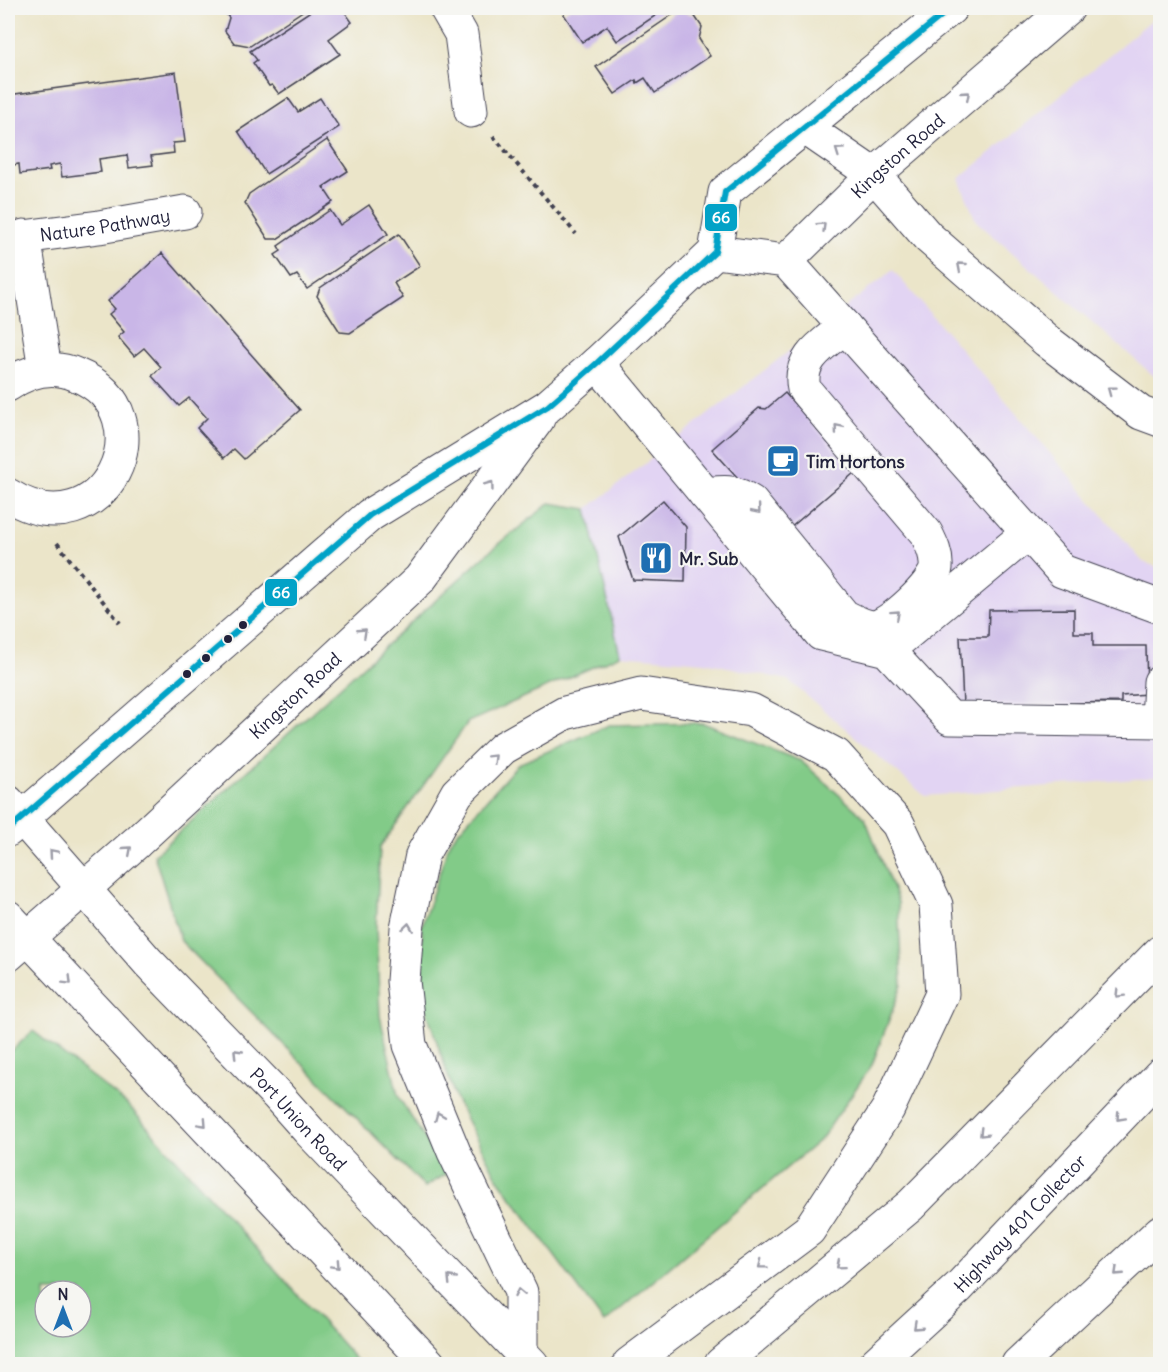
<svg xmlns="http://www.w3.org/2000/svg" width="1168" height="1372" viewBox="0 0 1168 1372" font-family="Delius,sans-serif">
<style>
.built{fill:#e2d4f3}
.green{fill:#82cb88;stroke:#527662;stroke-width:1.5;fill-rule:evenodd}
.building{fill:#c9b6e7}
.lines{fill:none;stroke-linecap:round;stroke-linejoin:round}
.minor-casing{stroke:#403f50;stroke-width:35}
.major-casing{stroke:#403f50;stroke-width:35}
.highway-casing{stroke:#403f50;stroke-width:35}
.path{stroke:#403f50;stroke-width:4;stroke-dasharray:4.5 4.5;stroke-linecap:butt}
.minor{stroke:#fff;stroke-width:33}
.major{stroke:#fff;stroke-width:33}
.highway{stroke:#fff;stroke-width:33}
.bus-1-casing{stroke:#f6f6f2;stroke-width:10}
.bus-1{stroke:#02a2c7;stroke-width:6}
.oneway{stroke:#9c9ca7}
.bus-dot{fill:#22223b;stroke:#f6f6f2;stroke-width:2}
.labels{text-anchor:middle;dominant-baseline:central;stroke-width:4.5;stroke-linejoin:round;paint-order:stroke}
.street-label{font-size:18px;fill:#22223b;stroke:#f6f6f2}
.poi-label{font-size:18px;font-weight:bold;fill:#22223b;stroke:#f6f6f2;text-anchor:start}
.line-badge{stroke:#f6f6f2;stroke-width:2}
.badge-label{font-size:16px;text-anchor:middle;font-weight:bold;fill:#fff}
</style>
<rect width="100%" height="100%" fill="#f6f6f2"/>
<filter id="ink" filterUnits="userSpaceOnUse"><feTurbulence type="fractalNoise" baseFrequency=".0167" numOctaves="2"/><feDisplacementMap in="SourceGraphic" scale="12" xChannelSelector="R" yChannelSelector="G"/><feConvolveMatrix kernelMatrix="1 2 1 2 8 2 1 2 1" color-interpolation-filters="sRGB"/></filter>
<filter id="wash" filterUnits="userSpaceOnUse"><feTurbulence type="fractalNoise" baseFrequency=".008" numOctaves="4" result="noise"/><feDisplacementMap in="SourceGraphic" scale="24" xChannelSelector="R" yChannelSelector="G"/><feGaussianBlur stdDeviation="1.35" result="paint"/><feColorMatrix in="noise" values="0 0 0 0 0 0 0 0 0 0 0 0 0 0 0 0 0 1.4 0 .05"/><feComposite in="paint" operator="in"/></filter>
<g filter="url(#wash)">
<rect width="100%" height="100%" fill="#ebe5c9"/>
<g class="built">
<polygon points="1160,13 1160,379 1154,376 976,221 959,179"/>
<polygon points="893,270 1143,562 1160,568 1160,777 925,796 788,680 704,662 620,655 587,509"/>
</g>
<g class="green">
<polygon points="550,503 587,509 620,655 468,722 380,847 376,928 380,1016 398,1096 447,1174 425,1187 181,941 154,855 489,552"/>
<polygon points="703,723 801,761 865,818 898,902 902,985 872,1065 822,1138 604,1323 498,1179 456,1100 423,1000 422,925 450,841 518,764 609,725"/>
<path d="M33,1031L127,1104L360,1364H8V1054ZM45,1291H81V1327H45Z"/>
</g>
<g id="blocks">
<g class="building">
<polygon points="222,8 307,8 250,46 234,43 225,31 229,18"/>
<polygon points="315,8 342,8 352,22 329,39 340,54 279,94 272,85 269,86 253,63 257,60 250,51"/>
<polygon points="570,8 667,8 617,41 607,26 582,42 563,13"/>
<polygon points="678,11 694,15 702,27 699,39 710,56 655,93 645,78 637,83 636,80 615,94 596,67"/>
<polygon points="176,72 185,142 173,143 174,153 151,156 153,165 129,168 127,155 99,159 101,172 62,177 60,164 49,166 50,170 20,174 19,164 8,166 8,95"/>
<polygon points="288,98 298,112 320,98 339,127 266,174 238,131"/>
<polygon points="327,140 348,171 323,187 333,202 277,239 268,239 245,203 249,194"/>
<polygon points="369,205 388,234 307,289 297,275 291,278 275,255 281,251 278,246 330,210 340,225"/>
<polygon points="399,234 420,266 394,283 403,298 350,333 340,332 317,296 320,288"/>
<polygon points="162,253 300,410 244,459 234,449 224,458 197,428 207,418 189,398 179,406 152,376 161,367 144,348 134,356 118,337 124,332 109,314 115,309 108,301"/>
<polygon points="785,393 854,473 789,529 755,497 712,449 759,408 766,409"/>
<polygon points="663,500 686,527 685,582 633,580 619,537"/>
<polygon points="1074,609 1074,633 1093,633 1093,646 1146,646 1147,694 1121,696 1121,702 963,705 960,637 988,637 989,610"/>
</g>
</g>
</g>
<g filter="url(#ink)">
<use href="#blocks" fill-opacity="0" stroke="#403f50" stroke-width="1.5"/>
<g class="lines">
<g class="minor-casing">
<g id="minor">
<polyline points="446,8 461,34 471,111"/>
<polyline points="24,236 45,369"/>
<path id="s1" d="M8,239L99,227L185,212"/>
<polyline points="786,261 1062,571 1160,607"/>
<polyline points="597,363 821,634 887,650 950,718 1158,721 1160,682"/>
<path d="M8,385C28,371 52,364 77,375C170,413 105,556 8,495"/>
<path d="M705,494C726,492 733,490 751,502L844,616C852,620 864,627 874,627C889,626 935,583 936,568C937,555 932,545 926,533L804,389C797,358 824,344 845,327"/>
<polyline points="891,647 1028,533"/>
</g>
</g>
<g class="major-casing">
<g id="major">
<path id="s2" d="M715,252L786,261L874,175L1068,8"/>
<path id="s3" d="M8,802L148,962L278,1096L310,1132L532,1364"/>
<polyline points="8,830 370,515 548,406 597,363 715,252 725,192 951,8"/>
<polyline points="8,917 429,1364"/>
<path id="s4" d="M8,955L137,842L420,579L538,419"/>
</g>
</g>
<g class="highway-casing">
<g id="highway">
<polyline points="804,127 874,175 928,237 1047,341 1141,413 1160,420"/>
<polyline points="521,1351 521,1292 454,1152 410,1045 403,981 407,928 422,855 457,793 503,748 565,713 641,694 751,710 836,755 898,824 936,905 942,994 888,1109 809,1230 629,1364"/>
<polyline points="721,1364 911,1205 1160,952"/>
<path id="s5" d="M875,1364L959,1287L1160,1075"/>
<polyline points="1018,1364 1160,1232"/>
</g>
</g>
<g class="path">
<polyline points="493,136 576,234"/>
<polyline points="57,543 120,623"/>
</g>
<use href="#minor" class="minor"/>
<use href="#major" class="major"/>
<use href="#highway" class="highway"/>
<g class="bus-1-casing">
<polyline id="bus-1" points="8,830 370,515 548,406 597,363 715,252 725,192 951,8"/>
</g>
<use href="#bus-1" class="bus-1"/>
</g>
<defs><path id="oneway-chevron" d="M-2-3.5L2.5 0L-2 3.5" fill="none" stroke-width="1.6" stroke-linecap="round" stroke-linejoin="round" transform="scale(1.5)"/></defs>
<g class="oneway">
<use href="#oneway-chevron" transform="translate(966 95) rotate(-41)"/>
<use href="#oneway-chevron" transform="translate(839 151) rotate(-145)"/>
<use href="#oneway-chevron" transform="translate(822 226) rotate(-44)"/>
<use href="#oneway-chevron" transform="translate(961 266) rotate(-139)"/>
<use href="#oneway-chevron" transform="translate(1111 390) rotate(-143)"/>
<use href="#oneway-chevron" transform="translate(838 428) rotate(-130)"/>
<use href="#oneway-chevron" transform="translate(490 485) rotate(-54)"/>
<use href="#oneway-chevron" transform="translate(757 510) rotate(50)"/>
<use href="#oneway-chevron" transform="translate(896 614) rotate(-42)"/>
<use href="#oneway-chevron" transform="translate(363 632) rotate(-43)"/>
<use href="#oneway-chevron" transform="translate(493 758) rotate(-45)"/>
<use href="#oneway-chevron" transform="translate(128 850) rotate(-41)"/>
<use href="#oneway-chevron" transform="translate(53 853) rotate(-131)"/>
<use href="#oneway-chevron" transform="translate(408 927) rotate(-82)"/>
<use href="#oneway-chevron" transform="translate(68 981) rotate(45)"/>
<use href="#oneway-chevron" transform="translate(1119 994) rotate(135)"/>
<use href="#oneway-chevron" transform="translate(237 1053) rotate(-134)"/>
<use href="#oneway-chevron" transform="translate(439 1116) rotate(-112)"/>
<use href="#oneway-chevron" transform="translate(1120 1117) rotate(133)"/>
<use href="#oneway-chevron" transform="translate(203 1123) rotate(47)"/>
<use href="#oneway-chevron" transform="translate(983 1133) rotate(135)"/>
<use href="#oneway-chevron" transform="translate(336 1265) rotate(47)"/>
<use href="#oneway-chevron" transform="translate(762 1265) rotate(143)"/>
<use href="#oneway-chevron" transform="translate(840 1265) rotate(140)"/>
<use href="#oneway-chevron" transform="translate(1118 1272) rotate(137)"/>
<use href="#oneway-chevron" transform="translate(451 1279) rotate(-134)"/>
<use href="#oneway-chevron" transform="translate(519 1293) rotate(-102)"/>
<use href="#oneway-chevron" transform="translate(917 1326) rotate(137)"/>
</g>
</g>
<defs>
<g id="cafe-square" transform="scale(1.725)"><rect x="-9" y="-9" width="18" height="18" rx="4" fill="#1f6fb2" stroke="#f6f6f2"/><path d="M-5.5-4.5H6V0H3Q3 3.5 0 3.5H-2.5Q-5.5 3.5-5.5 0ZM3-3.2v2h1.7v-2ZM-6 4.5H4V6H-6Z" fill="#fff"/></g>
<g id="restaurant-square" transform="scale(1.725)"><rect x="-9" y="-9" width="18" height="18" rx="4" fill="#1f6fb2" stroke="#f6f6f2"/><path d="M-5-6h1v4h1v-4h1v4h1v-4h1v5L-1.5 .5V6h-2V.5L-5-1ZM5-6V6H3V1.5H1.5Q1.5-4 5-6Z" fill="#fff"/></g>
</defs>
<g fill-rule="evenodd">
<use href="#cafe-square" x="783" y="461"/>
<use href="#restaurant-square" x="656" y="558"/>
</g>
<g class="bus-dot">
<circle cx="243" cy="625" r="5"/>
<circle cx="228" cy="639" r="5"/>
<circle cx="206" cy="658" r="5"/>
<circle cx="187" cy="674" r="5"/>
</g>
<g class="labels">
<g class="street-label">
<text stroke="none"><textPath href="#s2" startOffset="225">Kingston Road</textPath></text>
<text stroke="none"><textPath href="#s1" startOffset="98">Nature Pathway</textPath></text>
<text stroke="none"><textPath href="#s4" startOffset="387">Kingston Road</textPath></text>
<text stroke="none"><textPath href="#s3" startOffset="430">Port Union Road</textPath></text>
<text stroke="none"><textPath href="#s5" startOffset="202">Highway 401 Collector</textPath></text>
</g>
<g class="poi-label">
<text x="806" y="461">Tim Hortons</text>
<text x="679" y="558">Mr. Sub</text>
</g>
</g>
<g class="line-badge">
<rect x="704" y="203" width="34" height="29" rx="6" fill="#02a2c7"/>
<rect x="264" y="578" width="34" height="29" rx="6" fill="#02a2c7"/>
</g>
<g class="badge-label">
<text x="721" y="223">66</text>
<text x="281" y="598">66</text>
</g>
<rect width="1168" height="1372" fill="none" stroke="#f6f6f2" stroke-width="30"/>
<g transform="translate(63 1309)"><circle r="28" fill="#f6f6f2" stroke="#a1a1a9" stroke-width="1.5"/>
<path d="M0-4.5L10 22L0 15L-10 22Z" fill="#1f6fb2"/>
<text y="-9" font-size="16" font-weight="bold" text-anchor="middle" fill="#22223b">N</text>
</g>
</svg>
